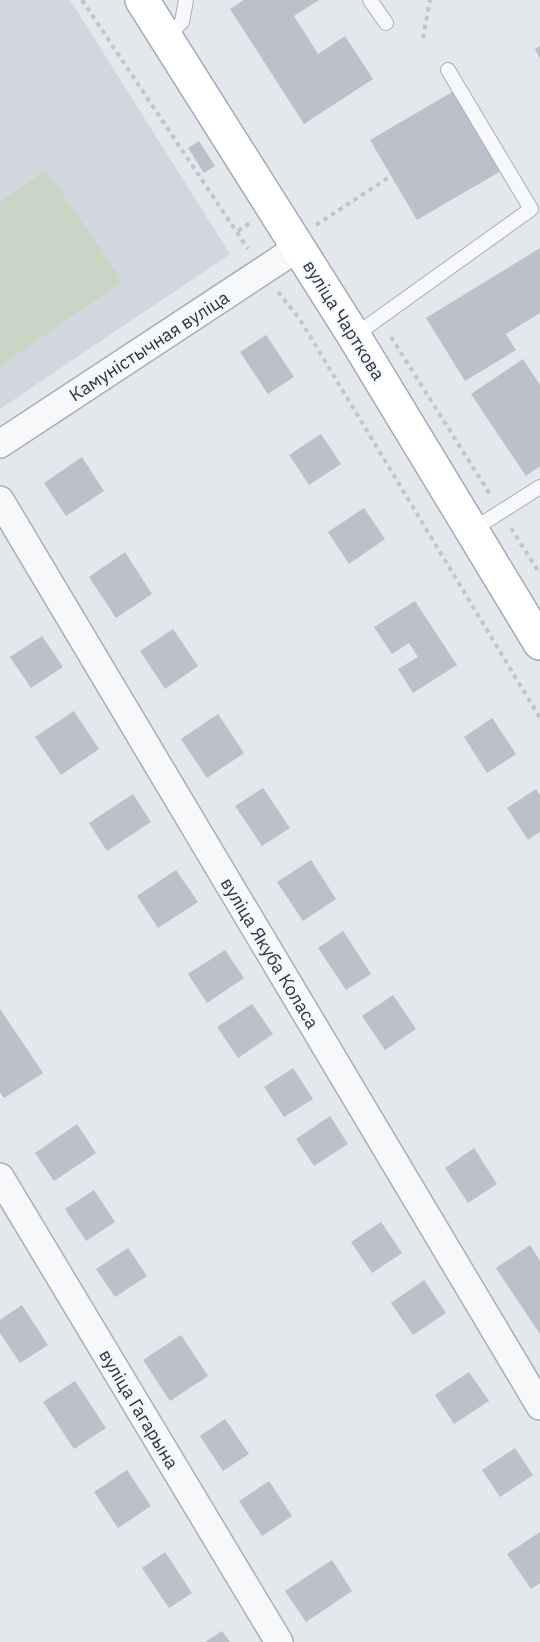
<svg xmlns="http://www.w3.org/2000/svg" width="540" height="1642" viewBox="0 0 540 1642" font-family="'IBM Plex Sans',sans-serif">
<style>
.built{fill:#d2d6de}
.green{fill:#c9d6c5}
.building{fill:#bbc0ca}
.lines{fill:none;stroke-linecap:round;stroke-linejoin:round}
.service-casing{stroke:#a9aeb7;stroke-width:16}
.minor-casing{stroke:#a9aeb7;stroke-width:30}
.primary-casing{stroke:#a3abb8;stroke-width:36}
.path{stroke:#c2c5cb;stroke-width:4;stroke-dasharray:4.5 4.5;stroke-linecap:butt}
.service{stroke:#f7f8fa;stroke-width:14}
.minor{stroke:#f7f8fa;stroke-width:27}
.primary{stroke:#fff;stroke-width:33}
.labels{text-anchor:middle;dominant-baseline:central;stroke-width:4.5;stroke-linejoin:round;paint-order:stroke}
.street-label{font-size:18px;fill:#2b3445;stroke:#f4f6f9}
</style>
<rect width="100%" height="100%" fill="#e4e7ec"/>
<polygon class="built" points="0,0 70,0 230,254 0,409"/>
<polygon class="green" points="46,170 123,281 0,366 0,202"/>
<g class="building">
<polygon points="244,0 319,0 294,16 318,54 345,36 373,79 304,124 230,9"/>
<polygon points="540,46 540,59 535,49"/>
<polygon points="454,91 501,171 417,220 370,140"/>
<polygon points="199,141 215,166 204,173 188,148"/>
<polygon points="540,248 540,313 506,334 516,350 465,381 426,318"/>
<polygon points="266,335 294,377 268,394 240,352"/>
<polygon points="523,359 540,385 540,466 526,476 471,394"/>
<polygon points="321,434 341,464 309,485 289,455"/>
<polygon points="82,457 104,491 66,516 44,483"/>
<polygon points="364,508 385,539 349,564 328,532"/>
<polygon points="125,552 152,594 116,618 89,577"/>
<polygon points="415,601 457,665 413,693 398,669 418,657 409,643 392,654 374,627"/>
<polygon points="173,629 198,666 165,689 140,651"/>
<polygon points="42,636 63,667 31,688 10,657"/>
<polygon points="74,711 99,749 61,775 35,737"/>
<polygon points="218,714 244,753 207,778 181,739"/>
<polygon points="492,718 516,754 487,773 464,737"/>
<polygon points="263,788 290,828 262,846 235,806"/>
<polygon points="536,789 540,795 540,832 528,840 507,808"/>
<polygon points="133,794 151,822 107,851 89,823"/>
<polygon points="311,860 336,899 303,921 277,882"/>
<polygon points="176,870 198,902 158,928 137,896"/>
<polygon points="343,931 371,974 346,990 318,948"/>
<polygon points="225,950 244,978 207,1003 188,974"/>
<polygon points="393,995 416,1029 385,1050 362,1016"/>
<polygon points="252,1004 273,1034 238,1058 217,1027"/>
<polygon points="0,1009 43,1073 4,1098 0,1092"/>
<polygon points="293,1068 313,1099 284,1117 264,1087"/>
<polygon points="330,1116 348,1144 314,1166 296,1139"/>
<polygon points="77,1124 96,1153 54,1181 35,1153"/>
<polygon points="474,1148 497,1184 468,1203 445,1168"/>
<polygon points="94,1190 115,1222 86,1241 65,1209"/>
<polygon points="381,1222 402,1253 372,1273 351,1242"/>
<polygon points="530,1245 540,1261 540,1334 496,1268"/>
<polygon points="128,1248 147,1276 115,1297 96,1269"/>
<polygon points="424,1280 446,1313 413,1335 391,1303"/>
<polygon points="22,1305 48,1345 20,1363 0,1333 0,1320"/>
<polygon points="181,1335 208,1376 170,1401 143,1360"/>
<polygon points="469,1372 489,1401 454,1424 435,1395"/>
<polygon points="75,1381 106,1428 74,1449 43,1402"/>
<polygon points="225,1419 249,1454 223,1471 200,1436"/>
<polygon points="515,1448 533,1475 500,1497 482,1470"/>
<polygon points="127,1470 151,1506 118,1528 94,1492"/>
<polygon points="269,1481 292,1516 262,1536 239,1501"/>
<polygon points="540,1532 540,1583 531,1589 507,1554"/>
<polygon points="165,1552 192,1593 169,1608 142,1568"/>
<polygon points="332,1560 352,1591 306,1622 285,1591"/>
<polygon points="222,1631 230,1642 205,1642"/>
</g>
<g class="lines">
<g class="service-casing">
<g id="service">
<polyline points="370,0 386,23"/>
<polyline points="166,37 182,22 186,0"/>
<polyline points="354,336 531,209 448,70"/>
<polyline points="472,530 540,487"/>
</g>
</g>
<g class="minor-casing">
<g id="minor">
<polyline points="0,444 299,247"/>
<polyline points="0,500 540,1406"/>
<polyline points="0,1177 279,1642"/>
</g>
</g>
<g class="primary-casing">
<polyline id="primary" points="142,0 354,336 540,643"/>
</g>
<g class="path">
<polyline points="82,0 248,249"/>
<polyline points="423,38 430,0"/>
<polyline points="316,225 391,176"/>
<polyline points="238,231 250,223"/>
<polyline points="278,292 299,318 540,718"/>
<polyline points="391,337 491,496"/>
<polyline points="511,528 540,574"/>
</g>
<use href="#service" class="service"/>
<use href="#minor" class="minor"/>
<use href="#primary" class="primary"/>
</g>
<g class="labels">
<g class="street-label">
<text transform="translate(344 320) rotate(58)">вуліца Чарткова</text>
<text transform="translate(149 346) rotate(-33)">Камуністычная вуліца</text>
<text transform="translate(270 953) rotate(59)">вуліца Якуба Коласа</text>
<text transform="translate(139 1409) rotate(59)">вуліца Гагарына</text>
</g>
</g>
</svg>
